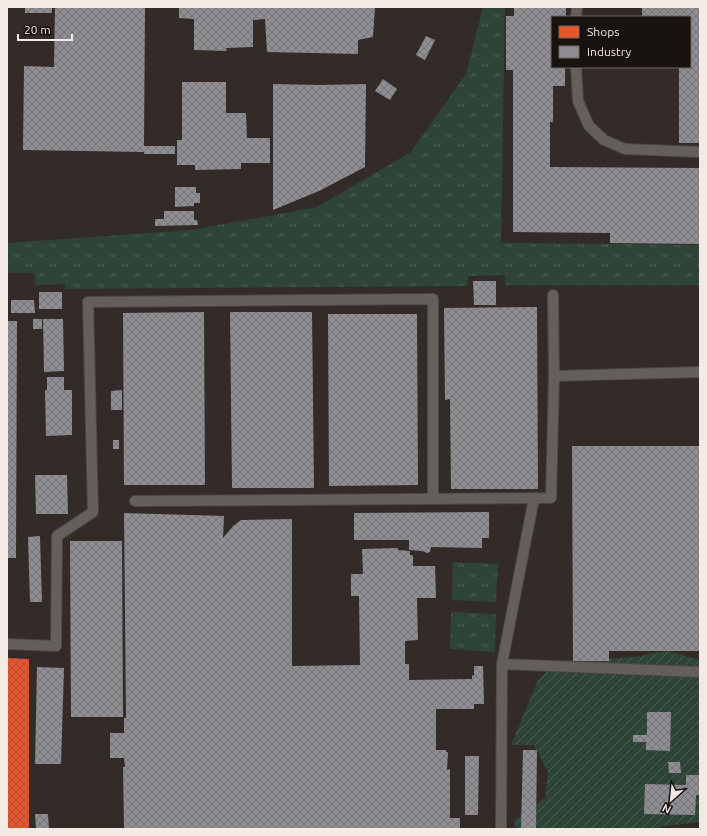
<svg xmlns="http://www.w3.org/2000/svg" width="707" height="836" viewBox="0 0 707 836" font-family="Ubuntu,sans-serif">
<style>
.grass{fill:url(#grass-tufts)}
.garden{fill:url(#garden-furrows)}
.shops{fill:url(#shops-cross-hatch)}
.industry{fill:url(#industry-cross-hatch)}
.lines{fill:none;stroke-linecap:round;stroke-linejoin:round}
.service-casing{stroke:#4d4744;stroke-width:12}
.service{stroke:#655f5c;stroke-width:10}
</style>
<defs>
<pattern id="grass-tufts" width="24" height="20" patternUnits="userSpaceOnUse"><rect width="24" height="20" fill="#2e4437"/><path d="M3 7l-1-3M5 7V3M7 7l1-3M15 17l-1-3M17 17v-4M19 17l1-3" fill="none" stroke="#4d5f54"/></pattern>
<pattern id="garden-furrows" width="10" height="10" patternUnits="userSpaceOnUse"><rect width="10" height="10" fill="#2e4437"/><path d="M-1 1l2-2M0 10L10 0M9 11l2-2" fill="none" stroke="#4d5f54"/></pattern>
<pattern id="shops-cross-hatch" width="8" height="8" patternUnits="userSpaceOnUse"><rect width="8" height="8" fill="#e4572e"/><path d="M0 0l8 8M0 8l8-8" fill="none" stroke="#ae5136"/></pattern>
<pattern id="industry-cross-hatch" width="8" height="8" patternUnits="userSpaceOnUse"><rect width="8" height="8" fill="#8d8d92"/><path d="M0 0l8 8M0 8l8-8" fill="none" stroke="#757477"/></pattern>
</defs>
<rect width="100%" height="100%" fill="#322b28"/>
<g class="grass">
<polygon points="483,7 505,7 501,243 700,245 700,285 505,285 505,275 468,276 467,286 65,289 65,284 35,285 34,273 7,273 7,243 191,230 317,207 411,152 466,74"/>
<polygon points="453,562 498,564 496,602 452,600"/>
<polygon points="451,612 496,614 495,652 450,649"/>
</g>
<polygon class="garden" points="667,651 700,660 700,822 663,826 659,829 516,829 513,821 545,798 548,772 534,745 511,745 538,680 557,662 635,657"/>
<polygon class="shops" points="7,658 29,659 29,829 7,829"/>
<g class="industry">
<rect x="25" y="7" width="27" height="6"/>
<polygon points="55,7 145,7 144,146 175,146 175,154 144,154 144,152 23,150 24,66 54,67"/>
<polygon points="179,7 375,7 373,37 358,40 358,54 267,52 265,19 253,20 253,47 226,48 227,51 194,50 194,19 179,18"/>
<polygon points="514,7 566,7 566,17 552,17 552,67 565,67 565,86 553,86 553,122 550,122 550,167 700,168 700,244 610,243 610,233 513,232 513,70 506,70 506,16 514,16"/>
<polygon points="642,7 700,7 700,143 679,143 679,67 690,67 690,17 642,17"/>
<polygon points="426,36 435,40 425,60 416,55"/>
<polygon points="383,79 397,89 390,100 375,91"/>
<polygon points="182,82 226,82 226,113 246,113 247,138 270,138 270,163 241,163 241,169 195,170 195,165 177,165 177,140 182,140"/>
<polygon points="273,84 320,85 366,84 365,167 319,191 273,210"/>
<polygon points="175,187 196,187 196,193 200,193 200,203 194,203 194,206 175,207"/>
<polygon points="164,211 194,211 194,220 197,220 198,225 155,226 155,219 164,219"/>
<polygon points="473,281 496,281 496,305 474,305"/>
<rect x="39" y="292" width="23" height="17"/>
<polygon points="11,300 34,300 35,313 11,313"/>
<polygon points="537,307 538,489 451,489 450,399 445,400 444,308"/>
<polygon points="204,312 205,485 124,485 123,313"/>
<polygon points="230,312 312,312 314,488 232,488"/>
<polygon points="328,314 417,314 418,485 329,486"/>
<rect x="33" y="319" width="9" height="10"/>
<polygon points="43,319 63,319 64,371 44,372"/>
<polygon points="7,321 17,321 16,558 7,558"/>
<polygon points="47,377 64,377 64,390 72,390 72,435 46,436 45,390 47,390"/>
<polygon points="122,390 122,410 111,410 111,391"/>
<rect x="113" y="440" width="6" height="9"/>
<polygon points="572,446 700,446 700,651 609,651 609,661 573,661"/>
<polygon points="35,475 67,475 68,514 36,514"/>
<polygon points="489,512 489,538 482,538 482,548 431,547 430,552 427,553 422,551 409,550 409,540 354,540 354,513"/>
<polygon points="124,513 224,516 223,538 233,526 241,520 292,519 292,666 360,665 359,596 351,596 351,574 363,574 362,549 398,548 398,550 410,551 410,555 413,555 413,566 435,566 436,598 417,598 418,640 405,641 405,664 409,664 409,680 472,679 472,675 474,676 474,666 483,666 484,704 474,704 474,709 436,709 436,750 446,750 446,752 448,752 447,770 450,769 450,818 460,818 460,829 124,829 123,767 125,767 124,758 110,758 110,733 124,733 124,718 126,718"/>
<polygon points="40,536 42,602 30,602 28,537"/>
<polygon points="70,541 122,541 123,717 71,717"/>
<polygon points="37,667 64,668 61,764 35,764"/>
<polygon points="647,712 671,712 670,751 646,750 646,742 633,742 633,735 647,735"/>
<polygon points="523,750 537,750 536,829 521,829"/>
<polygon points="465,756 479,756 478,815 465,815"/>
<polygon points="668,762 680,762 681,773 669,773"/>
<polygon points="686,775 700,775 700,795 696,795 695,815 644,814 645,784 686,785"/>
<polygon points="35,814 48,814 49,829 36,829"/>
</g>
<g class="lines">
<g class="service-casing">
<g id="service">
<polyline points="576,17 577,7"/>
<polyline points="576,67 578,101 589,126 604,140 625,149 700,152"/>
<polyline points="554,376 700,372"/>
<polyline points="135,501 551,498 554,376 553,295"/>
<polyline points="7,644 56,646 57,536 93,512 88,302 433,299 433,499"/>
<polyline points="502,664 700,672"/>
<polyline points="501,829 502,664 534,498"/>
</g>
</g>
<use href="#service" class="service"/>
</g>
<rect width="707" height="836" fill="none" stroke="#f3e9e5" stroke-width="16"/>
<rect x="551" y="16" width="140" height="52" fill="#191310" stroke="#706965"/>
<rect x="559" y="26" width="20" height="12" fill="#e4572e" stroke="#706965"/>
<text x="587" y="36" font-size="12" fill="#f3e9e5">Shops</text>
<rect x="559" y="46" width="20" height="12" fill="#8d8d92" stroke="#706965"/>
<text x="587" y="56" font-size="12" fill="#f3e9e5">Industry</text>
<g transform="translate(671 800) rotate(207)" stroke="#191310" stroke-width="3" paint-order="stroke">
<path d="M0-3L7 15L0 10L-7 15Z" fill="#f3e9e5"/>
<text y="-6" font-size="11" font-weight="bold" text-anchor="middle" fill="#f3e9e5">N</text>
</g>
<path d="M18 34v6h54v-6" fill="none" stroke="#f3e9e5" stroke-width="2"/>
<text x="24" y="34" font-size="12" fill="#f3e9e5" stroke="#191310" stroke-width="3" paint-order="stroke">20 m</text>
</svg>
